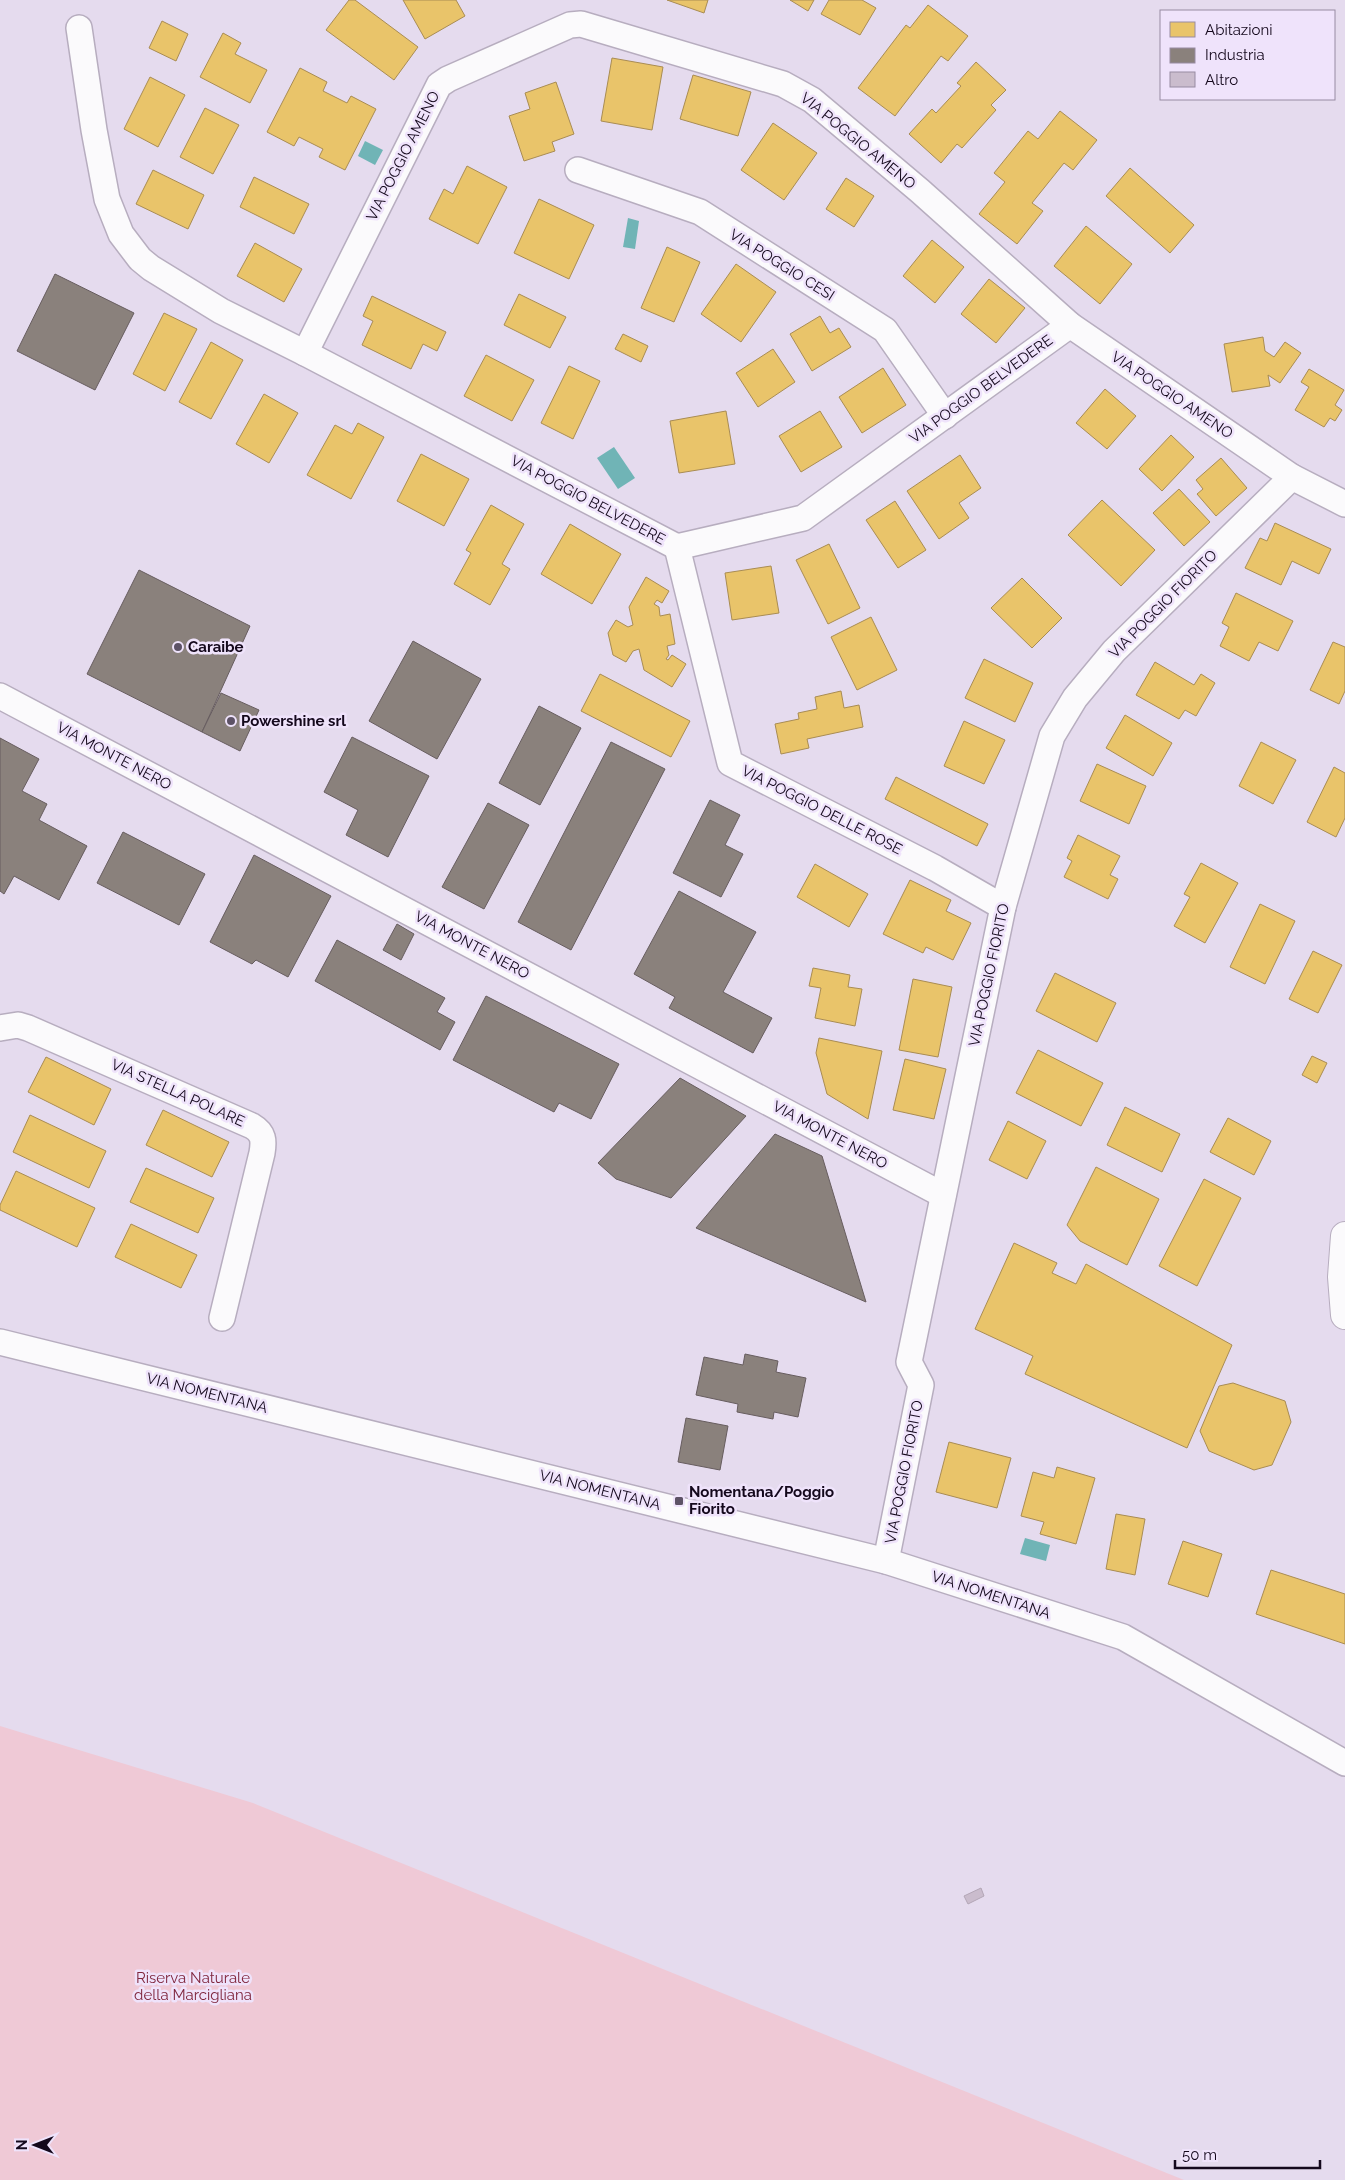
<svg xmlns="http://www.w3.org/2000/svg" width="1345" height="2180" viewBox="0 0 1345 2180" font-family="Raleway,sans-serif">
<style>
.green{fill:#efc9d6}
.water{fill:#70b4b6}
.homes{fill:#e9c46a;stroke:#a98c53}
.industry{fill:#8a817c;stroke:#675d5f}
.building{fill:#cabccd;stroke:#b3a6b6}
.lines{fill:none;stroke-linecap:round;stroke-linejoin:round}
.minor-casing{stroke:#b7adbf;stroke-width:28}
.major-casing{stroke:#b7adbf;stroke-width:30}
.minor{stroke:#fbfafc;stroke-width:25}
.major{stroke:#fbfafc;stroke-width:28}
.poi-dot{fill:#5d5266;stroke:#efe3fb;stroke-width:2}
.labels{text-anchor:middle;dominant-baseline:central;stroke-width:5;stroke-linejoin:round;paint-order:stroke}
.street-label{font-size:15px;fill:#14081c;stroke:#efe3fb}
.poi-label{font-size:15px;font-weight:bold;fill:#14081c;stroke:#efe3fb;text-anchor:start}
.park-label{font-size:15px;fill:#7f253c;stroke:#efe3fb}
</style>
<rect width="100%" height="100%" fill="#e5dbee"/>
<polygon class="green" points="0,1726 253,1803 1184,2180 0,2180"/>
<g class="water">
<polygon points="365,141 383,150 375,165 358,156"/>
<polygon points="628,218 639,221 635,249 623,247"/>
<polygon points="614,447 635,478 618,489 597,458"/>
<polygon points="1025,1538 1050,1545 1046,1561 1020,1554"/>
</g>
<g class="homes">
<polygon points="349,0 355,0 418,47 394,80 326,30"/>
<polygon points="403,0 456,0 465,16 425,39"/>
<polygon points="667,0 708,0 704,13"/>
<polygon points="790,0 814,0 808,11"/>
<polygon points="829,0 862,0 876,8 860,35 821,14"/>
<polygon points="928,5 968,36 948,61 941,56 895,116 858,88 906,25 910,28"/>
<polygon points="162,21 188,34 176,61 149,48"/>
<polygon points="223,33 241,43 235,54 267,70 250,103 200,77"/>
<polygon points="612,58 663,67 652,130 601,121"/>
<polygon points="976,62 1006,90 991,105 996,110 962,148 957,144 941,163 909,134 932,109 936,113 961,86 957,83"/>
<polygon points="300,68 327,82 323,91 347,103 351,96 376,109 345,170 319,157 323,149 299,137 294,146 267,132"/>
<polygon points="693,75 751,92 738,136 680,119"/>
<polygon points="150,77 185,95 158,147 124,129"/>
<polygon points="556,82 574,134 552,142 555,151 524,161 509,116 530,109 525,93"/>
<polygon points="205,108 239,125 213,174 180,157"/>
<polygon points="1060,111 1097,140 1073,170 1064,163 1032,203 1043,211 1017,244 979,214 1005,182 994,173 1028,131 1038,139"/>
<polygon points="773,123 817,153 784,200 741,170"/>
<polygon points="467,166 507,187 478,244 429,219 444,189 453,194"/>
<polygon points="1130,168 1194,225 1170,253 1106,196"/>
<polygon points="153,170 204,195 188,229 136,204"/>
<polygon points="254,177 309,204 294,234 240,207"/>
<polygon points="846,178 874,196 854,227 826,209"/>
<polygon points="539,199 594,225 569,279 514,253"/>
<polygon points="1086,226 1132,264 1100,304 1054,266"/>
<polygon points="932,240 964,267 935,303 903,276"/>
<polygon points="255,243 302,269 284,302 237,276"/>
<polygon points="667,247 700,262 674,322 641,308"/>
<polygon points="736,264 776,292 741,342 701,314"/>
<polygon points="989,279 1025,308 996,343 961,314"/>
<polygon points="519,294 566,317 550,348 504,325"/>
<polygon points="372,296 446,332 437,351 423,344 411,369 362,345 373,321 363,316"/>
<polygon points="164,313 197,329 165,391 133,374"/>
<polygon points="820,316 830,333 839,328 851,347 812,371 790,334"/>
<polygon points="623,334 648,346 641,362 615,349"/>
<polygon points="1263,337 1265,351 1274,357 1285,342 1301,353 1280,383 1268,375 1270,386 1232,392 1224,344"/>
<polygon points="211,342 243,360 211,419 179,402"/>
<polygon points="773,349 795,382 758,407 736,373"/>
<polygon points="486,355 534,380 512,421 464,396"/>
<polygon points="569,366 600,381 573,439 541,423"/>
<polygon points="883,368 906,405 862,433 839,397"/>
<polygon points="1309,369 1344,390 1335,405 1342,410 1335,421 1330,418 1324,427 1295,410 1309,387 1301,382"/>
<polygon points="1105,389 1136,416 1107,449 1076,423"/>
<polygon points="264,394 298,413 269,463 236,444"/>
<polygon points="726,411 735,464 679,473 670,421"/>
<polygon points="820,411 842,447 801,472 779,436"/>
<polygon points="358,423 384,437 351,499 307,475 335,425 352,434"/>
<polygon points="1171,435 1194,457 1162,491 1139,469"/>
<polygon points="421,454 469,479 444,526 397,501"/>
<polygon points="960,455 981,488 959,503 969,518 939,539 907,491"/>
<polygon points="1221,458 1247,488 1216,516 1197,494 1203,489 1196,480"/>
<polygon points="1179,489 1210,522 1184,546 1153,513"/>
<polygon points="1102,500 1155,550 1121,586 1068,535"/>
<polygon points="895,501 926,550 898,568 866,520"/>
<polygon points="491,505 524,524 502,564 510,569 490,605 454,584 471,553 466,550"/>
<polygon points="1275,523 1331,549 1319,574 1292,561 1281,585 1245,568 1260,538 1267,541"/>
<polygon points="570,524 621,554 592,604 541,574"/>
<polygon points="829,544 860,608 828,624 796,560"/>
<polygon points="771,566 779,613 732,620 725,573"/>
<polygon points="646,577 669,591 662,603 657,600 654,604 659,607 660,616 670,614 675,644 667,646 669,655 666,659 668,660 672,655 686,664 672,687 644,670 639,649 633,651 626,662 613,655 608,633 616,620 628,627 633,625 629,607"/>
<polygon points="1022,578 1062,618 1032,648 991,608"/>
<polygon points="1236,593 1293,621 1278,651 1259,642 1249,661 1220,646 1229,627 1222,623"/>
<polygon points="871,617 897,670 857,690 831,637"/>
<polygon points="1333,642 1345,647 1345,691 1339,704 1310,690"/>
<polygon points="984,659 1033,683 1015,722 965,698"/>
<polygon points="1155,662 1194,685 1201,674 1215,683 1196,716 1185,710 1179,719 1136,695"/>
<polygon points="600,674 690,721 671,757 581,711"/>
<polygon points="841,691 844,708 859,705 863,727 807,739 809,748 781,754 775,724 799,719 798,713 817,709 815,697"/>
<polygon points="1125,715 1172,743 1153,776 1106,748"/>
<polygon points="964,721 1005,740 984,784 944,766"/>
<polygon points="1261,742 1296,760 1273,804 1239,786"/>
<polygon points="1097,764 1146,786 1129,824 1080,801"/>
<polygon points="1334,767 1345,773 1345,818 1336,837 1307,822"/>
<polygon points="896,777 988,824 977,846 885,799"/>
<polygon points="1078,835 1120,856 1110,875 1118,879 1108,899 1064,877 1072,861 1067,858"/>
<polygon points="1201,863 1238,883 1205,943 1174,926 1190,897 1184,894"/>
<polygon points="815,864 868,894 849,927 797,897"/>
<polygon points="910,880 951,900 946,911 971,923 953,960 926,947 923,953 883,934"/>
<polygon points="1260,904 1295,921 1265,984 1230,967"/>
<polygon points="1313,951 1342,965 1318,1013 1289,999"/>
<polygon points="813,968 850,975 848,987 862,989 855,1026 815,1018 821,988 809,986"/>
<polygon points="1055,973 1116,1003 1097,1042 1036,1011"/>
<polygon points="913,979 952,987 938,1057 899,1050"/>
<polygon points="819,1038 882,1051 868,1119 827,1094 816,1053"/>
<polygon points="1038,1050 1103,1083 1081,1126 1016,1093"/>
<polygon points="1312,1056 1327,1063 1317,1083 1302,1075"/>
<polygon points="46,1057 111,1089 94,1125 28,1092"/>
<polygon points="905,1059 946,1069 934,1119 893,1110"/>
<polygon points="1125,1107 1180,1134 1162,1172 1107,1145"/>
<polygon points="163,1110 229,1142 212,1177 146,1145"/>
<polygon points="30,1115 106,1151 89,1188 13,1152"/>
<polygon points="1228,1118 1271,1141 1254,1175 1210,1152"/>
<polygon points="1008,1121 1046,1141 1027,1179 989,1160"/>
<polygon points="1096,1167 1159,1199 1127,1265 1080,1241 1067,1225"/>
<polygon points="146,1168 214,1198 198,1233 130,1202"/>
<polygon points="16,1171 95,1208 77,1247 0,1210 0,1205"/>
<polygon points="1204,1179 1241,1198 1197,1286 1159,1266"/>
<polygon points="131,1224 197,1255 181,1288 115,1257"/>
<polygon points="1014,1243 1057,1263 1052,1273 1076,1284 1086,1264 1232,1345 1187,1448 1025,1374 1033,1356 975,1329"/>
<polygon points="1233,1383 1285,1401 1291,1422 1272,1465 1254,1470 1209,1451 1200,1431 1219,1386"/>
<polygon points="949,1442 1011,1458 997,1508 936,1492"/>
<polygon points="1057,1467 1095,1478 1076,1544 1040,1534 1044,1522 1021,1516 1033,1472 1054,1478"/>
<polygon points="1116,1514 1145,1519 1135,1575 1106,1569"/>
<polygon points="1183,1541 1222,1554 1208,1597 1168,1584"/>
<polygon points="1271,1570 1345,1594 1345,1644 1256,1614"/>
</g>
<g class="industry">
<polygon points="55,274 134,313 95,390 17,351"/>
<polygon points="139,570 250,626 202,732 87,674"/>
<polygon points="413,641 481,679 437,759 369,721"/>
<polygon points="221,693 259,710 240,751 202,732"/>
<polygon points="539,706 581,728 540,805 499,783"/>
<polygon points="352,737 429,776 388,857 346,835 358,810 324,792"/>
<polygon points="0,738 39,759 22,791 47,804 39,820 87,846 59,900 14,876 4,894 0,891"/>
<polygon points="611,742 665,769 571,950 518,922"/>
<polygon points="710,800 740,815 725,845 743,854 721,897 673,873"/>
<polygon points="488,803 529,825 484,909 442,887"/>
<polygon points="123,832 205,874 179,925 97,883"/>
<polygon points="254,855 331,896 288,977 256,960 252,964 210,942"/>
<polygon points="679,891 756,932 723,992 772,1018 753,1053 669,1008 675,997 634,974"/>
<polygon points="397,924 414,934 401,960 383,950"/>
<polygon points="337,940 445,998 437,1012 455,1022 440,1050 315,981"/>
<polygon points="486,996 619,1064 591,1119 559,1103 554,1112 453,1060"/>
<polygon points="680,1078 746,1116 671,1198 616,1179 598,1163"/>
<polygon points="775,1134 822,1156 866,1302 696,1228"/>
<polygon points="745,1354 778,1361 776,1372 806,1378 798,1417 774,1412 773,1419 737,1412 738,1404 696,1395 704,1357 743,1365"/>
<polygon points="686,1418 728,1426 720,1470 678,1462"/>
</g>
<polygon class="building" points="981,1888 984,1896 968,1904 964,1896"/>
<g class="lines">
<g class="minor-casing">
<g id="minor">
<polyline points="79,28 94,130 107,199 121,234 140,259 151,268 221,311 305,353 677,547 803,518 1070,325"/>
<polyline points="578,170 700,212 885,330 945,416"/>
<polyline points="305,353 439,85 448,79 570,25 581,24 783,84 812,100 920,191 1070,325 1292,477 1345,504"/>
<polyline points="677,547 730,763 935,868 1003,907"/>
<polyline points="0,696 943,1195"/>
<path d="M0,1028L18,1025L28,1028L252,1126C264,1133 264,1141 262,1153L222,1318"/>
<polyline points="0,1342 886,1561 1123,1637 1345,1763"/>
<polyline points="886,1561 921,1385 909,1362 1003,907 1052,736 1075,698 1114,651 1292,477"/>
</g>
</g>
<g class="major-casing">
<polyline id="major" points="1345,1236 1342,1277 1345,1315"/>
</g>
<use href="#minor" class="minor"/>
<use href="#major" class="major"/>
</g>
<g class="poi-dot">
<circle cx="178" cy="647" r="5"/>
<circle cx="231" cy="721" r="5"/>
<rect x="674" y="1496" width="10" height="10" rx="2.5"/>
</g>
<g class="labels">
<g class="street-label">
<text transform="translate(858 141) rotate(39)">VIA POGGIO AMENO</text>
<text transform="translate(403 156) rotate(-63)">VIA POGGIO AMENO</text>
<text transform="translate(782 265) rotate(32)">VIA POGGIO CESI</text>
<text transform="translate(981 389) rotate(-36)">VIA POGGIO BELVEDERE</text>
<text transform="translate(1172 395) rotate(34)">VIA POGGIO AMENO</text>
<text transform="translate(588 500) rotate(28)">VIA POGGIO BELVEDERE</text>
<text transform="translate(1163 604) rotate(-45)">VIA POGGIO FIORITO</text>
<text transform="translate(114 756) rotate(28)">VIA MONTE NERO</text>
<text transform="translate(822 810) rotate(27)">VIA POGGIO DELLE ROSE</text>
<text transform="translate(472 945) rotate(28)">VIA MONTE NERO</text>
<text transform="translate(989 975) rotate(-78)">VIA POGGIO FIORITO</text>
<text transform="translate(178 1093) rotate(24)">VIA STELLA POLARE</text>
<text transform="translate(830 1135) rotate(28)">VIA MONTE NERO</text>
<text transform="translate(207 1393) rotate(14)">VIA NOMENTANA</text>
<text transform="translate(904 1472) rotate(-79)">VIA POGGIO FIORITO</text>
<text transform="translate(600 1490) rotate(14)">VIA NOMENTANA</text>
<text transform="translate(991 1595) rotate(18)">VIA NOMENTANA</text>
</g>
<g class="poi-label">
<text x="188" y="647">Caraibe</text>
<text x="241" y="721">Powershine srl</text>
<text x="689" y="1492">Nomentana/Poggio<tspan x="689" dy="17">Fiorito</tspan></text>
</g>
<g class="park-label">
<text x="193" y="1978">Riserva Naturale<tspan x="193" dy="17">della Marcigliana</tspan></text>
</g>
</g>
<rect x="1160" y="10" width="175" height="90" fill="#efe3fb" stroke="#978ba2"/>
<rect x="1170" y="22" width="25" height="15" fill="#e9c46a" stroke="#978ba2"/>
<text x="1205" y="35" font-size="15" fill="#14081c">Abitazioni</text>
<rect x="1170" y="48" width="25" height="15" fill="#8a817c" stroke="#978ba2"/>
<text x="1205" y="60" font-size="15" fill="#14081c">Industria</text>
<rect x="1170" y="72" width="25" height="15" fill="#cabccd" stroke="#978ba2"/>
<text x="1205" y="85" font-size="15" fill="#14081c">Altro</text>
<g transform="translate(35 2145) rotate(270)" stroke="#efe3fb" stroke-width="4" paint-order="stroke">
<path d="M0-4L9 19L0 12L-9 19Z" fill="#14081c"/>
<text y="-8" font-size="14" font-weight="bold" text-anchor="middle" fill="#14081c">N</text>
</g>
<path d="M1175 2160v8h145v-8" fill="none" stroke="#14081c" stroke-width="2.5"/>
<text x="1182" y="2160" font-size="15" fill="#14081c" stroke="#efe3fb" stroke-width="4" paint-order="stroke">50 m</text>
</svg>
